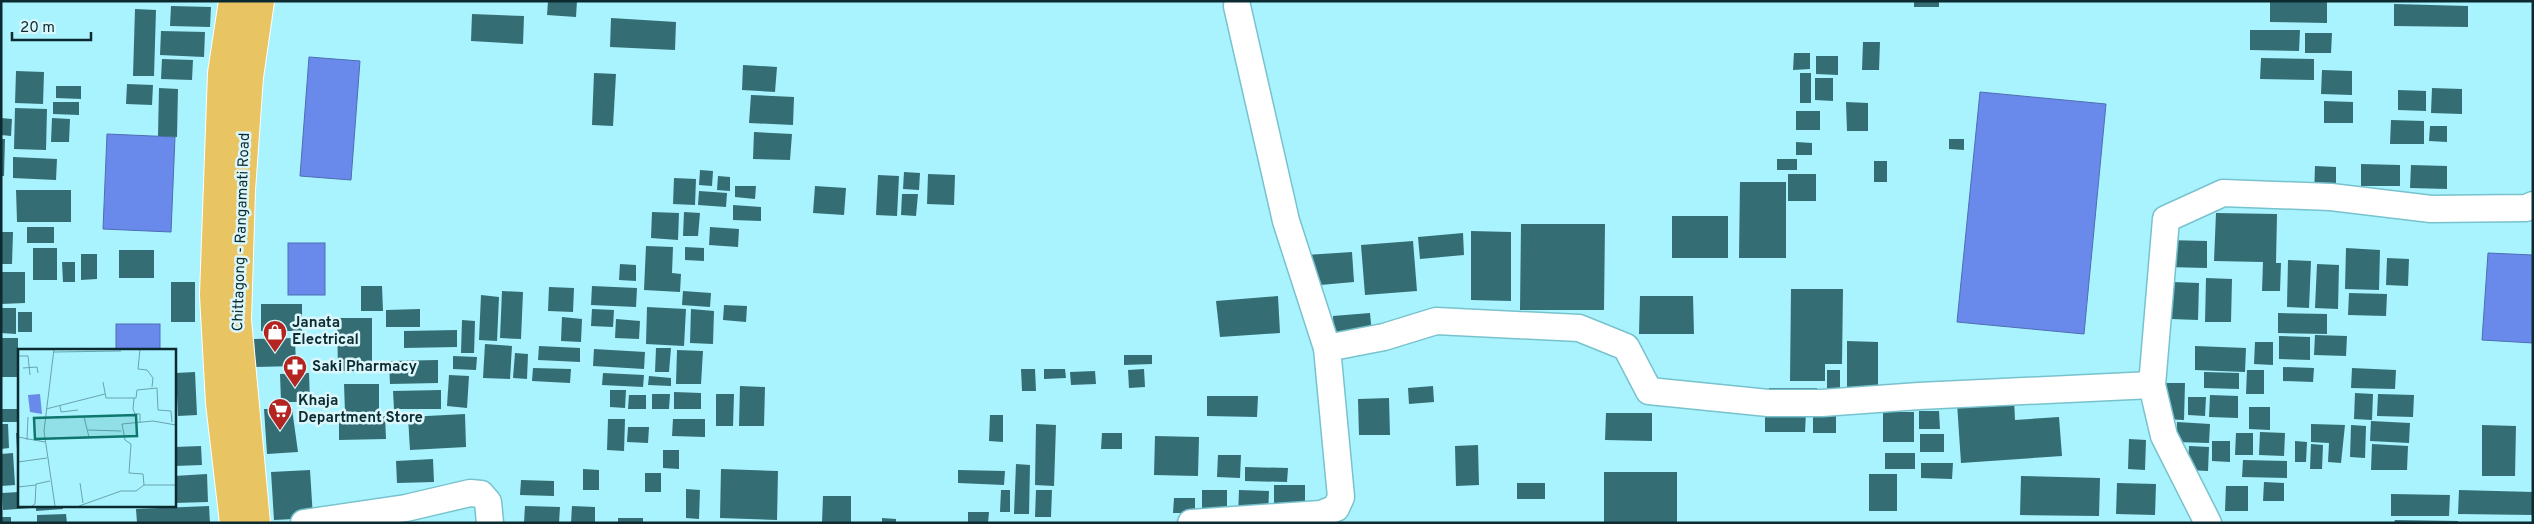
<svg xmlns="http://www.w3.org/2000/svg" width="2534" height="524" viewBox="0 0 2534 524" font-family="Overpass,sans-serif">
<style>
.water{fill:#698aeb;stroke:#4d6eb3}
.building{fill:#356d75}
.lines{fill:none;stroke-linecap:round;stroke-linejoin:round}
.minor-casing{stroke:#78c2cd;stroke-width:29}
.trunk-casing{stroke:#fff;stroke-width:30}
.minor{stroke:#fff;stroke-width:26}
.trunk{stroke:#e8c462;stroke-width:28}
.labels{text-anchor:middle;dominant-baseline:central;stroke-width:5;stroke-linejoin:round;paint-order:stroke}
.street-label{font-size:15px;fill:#0c2b30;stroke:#dbf7fc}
.poi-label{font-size:15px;font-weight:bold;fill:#0c2b30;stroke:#dbf7fc;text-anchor:start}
.inset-road{fill:none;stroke:#6aa3ac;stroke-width:1}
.view{fill:#0f766e;fill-opacity:0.15;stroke:#0f766e;stroke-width:2.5}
.inset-edge{fill:none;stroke:#0c2b30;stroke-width:2.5}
</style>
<rect width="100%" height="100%" fill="#a8f3fe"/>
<g class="water">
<polygon points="309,57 360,61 351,180 300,176"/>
<polygon points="1980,92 2106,104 2084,334 1957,322"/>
<polygon points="107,134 175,137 171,232 103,229"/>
<rect x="288" y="243" width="37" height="52"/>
<polygon points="2488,253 2533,255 2533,343 2482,340"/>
<rect x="116" y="324" width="44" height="26"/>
</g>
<g class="building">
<polygon points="548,1 577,1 576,17 547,15"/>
<rect x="1914" y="1" width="25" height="6"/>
<polygon points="2270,1 2327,1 2327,23 2270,22"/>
<polygon points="2394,4 2468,6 2468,27 2394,26"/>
<polygon points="171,6 211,7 210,27 170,26"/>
<polygon points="135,9 156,10 154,76 133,76"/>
<polygon points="472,14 524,16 523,44 471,41"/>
<polygon points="611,18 676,22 675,50 610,47"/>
<polygon points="2250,30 2300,30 2299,51 2250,50"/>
<polygon points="161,31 205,32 204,57 160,55"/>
<polygon points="2305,33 2332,33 2331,53 2305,53"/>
<polygon points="1863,42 1880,42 1879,70 1862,70"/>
<polygon points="1794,53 1810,53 1810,69 1793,70"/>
<polygon points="1816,56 1838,56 1838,75 1816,74"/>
<polygon points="2261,58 2314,59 2314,80 2260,79"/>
<polygon points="162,59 193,60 192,80 161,79"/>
<polygon points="743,65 777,67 775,92 742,90"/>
<polygon points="2322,70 2352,71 2352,95 2321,94"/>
<polygon points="16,71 44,72 43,104 15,103"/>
<polygon points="594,73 616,74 613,126 592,125"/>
<rect x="1800" y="73" width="11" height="30"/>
<polygon points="1815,78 1833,78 1833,101 1815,100"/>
<polygon points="127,84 153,85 152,105 126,104"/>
<polygon points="56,86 81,86 81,99 56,98"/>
<polygon points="159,88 178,89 177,137 158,136"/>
<polygon points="2432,88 2462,89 2462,114 2431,113"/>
<polygon points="2398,90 2426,91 2426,111 2398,110"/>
<polygon points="751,95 794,97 793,125 749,123"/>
<polygon points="2324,101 2353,102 2353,123 2324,123"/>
<polygon points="53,102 79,102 79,115 53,114"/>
<polygon points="1846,102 1868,103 1868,131 1847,131"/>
<polygon points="15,108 47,109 46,150 14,149"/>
<rect x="1796" y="111" width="24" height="19"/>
<polygon points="1,118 12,119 11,136 1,135"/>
<polygon points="52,118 70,119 69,142 51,142"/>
<polygon points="2391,120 2424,121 2424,144 2390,144"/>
<polygon points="2430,126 2447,126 2447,142 2429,141"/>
<polygon points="754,132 792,134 790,160 753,159"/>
<polygon points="1,139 5,139 4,176 1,176"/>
<polygon points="1949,139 1964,139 1964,150 1949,149"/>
<polygon points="1796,142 1812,143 1812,155 1796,155"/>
<polygon points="13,157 57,159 56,180 13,178"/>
<rect x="1777" y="159" width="20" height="11"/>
<rect x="1874" y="161" width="13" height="21"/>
<polygon points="2361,164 2400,165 2400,186 2361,186"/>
<polygon points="2411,165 2447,166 2447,189 2410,188"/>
<polygon points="2315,166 2336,167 2336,196 2314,196"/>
<polygon points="700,170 713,171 712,186 699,185"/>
<polygon points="904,172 920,173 919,190 903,189"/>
<polygon points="928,174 955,175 954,205 927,204"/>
<rect x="1788" y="174" width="28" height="27"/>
<polygon points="878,175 899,176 897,216 876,215"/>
<polygon points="718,176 730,177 730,191 717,190"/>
<polygon points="674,178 696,179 695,205 673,204"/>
<polygon points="1740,182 1786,182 1786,258 1739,258"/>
<polygon points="735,186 756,186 755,199 735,197"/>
<polygon points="815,186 846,188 844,215 813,213"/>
<polygon points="16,190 71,190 71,222 17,222"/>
<polygon points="699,191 727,193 726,207 698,205"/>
<polygon points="902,194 918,194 916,216 901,215"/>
<polygon points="733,205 761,207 761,221 733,220"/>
<polygon points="652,212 679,213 678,240 651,238"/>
<polygon points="684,212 700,213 698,236 683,236"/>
<polygon points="2216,213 2277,214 2276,263 2281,263 2280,291 2262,291 2263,262 2214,261"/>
<rect x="1672" y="216" width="56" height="42"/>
<polygon points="1521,224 1605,224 1604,310 1520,310"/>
<rect x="27" y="227" width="27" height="16"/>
<polygon points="710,227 739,229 738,247 709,245"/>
<polygon points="1471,231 1511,232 1511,301 1471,300"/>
<polygon points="1,232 13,232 12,264 1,264"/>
<polygon points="1463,233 1464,255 1420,259 1418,237"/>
<polygon points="2167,240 2207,241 2207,268 2166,267"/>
<polygon points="1413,241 1417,291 1365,295 1361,245"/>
<polygon points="646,246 673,247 672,273 681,274 680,292 644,290"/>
<polygon points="685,247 704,248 704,261 685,260"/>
<rect x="33" y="248" width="24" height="32"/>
<polygon points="2346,248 2380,250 2379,290 2345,289"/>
<rect x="119" y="250" width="35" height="28"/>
<polygon points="1352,252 1354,282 1309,286 1306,255"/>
<polygon points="81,254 97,254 97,279 81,280"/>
<polygon points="2387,258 2409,259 2408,286 2386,285"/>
<polygon points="2288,260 2311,261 2309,308 2287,307"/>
<polygon points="62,262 75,262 75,282 63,282"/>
<polygon points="620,264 636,265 636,281 619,280"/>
<polygon points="2317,264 2339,265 2338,309 2315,308"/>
<polygon points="1,272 25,272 25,303 1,304"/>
<polygon points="2206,278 2232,279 2231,322 2205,322"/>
<rect x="171" y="282" width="24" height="40"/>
<polygon points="2173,282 2199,283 2198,320 2171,319"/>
<polygon points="361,286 382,286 383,311 361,311"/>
<polygon points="592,286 637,288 636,307 591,305"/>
<polygon points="549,287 574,288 573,312 548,311"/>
<polygon points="1791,289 1843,289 1842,364 1825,364 1825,381 1790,381"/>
<polygon points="502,291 523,292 521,339 500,338"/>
<polygon points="683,291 711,293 710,307 682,305"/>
<polygon points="2349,293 2387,294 2386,316 2348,315"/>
<polygon points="481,295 499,297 497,341 479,340"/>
<polygon points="1278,296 1280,333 1220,337 1216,301"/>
<polygon points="1640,296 1693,296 1694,334 1639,334"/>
<rect x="261" y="304" width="41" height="27"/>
<polygon points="724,305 747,306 746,322 723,320"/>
<polygon points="647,307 686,309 684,346 646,344"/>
<polygon points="1,308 16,308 16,334 1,333"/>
<polygon points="420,309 420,327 386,327 386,310"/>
<polygon points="592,309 614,310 613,327 591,326"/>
<polygon points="691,309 714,311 713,344 690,343"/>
<rect x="18" y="312" width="14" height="20"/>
<polygon points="1370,313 1372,335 1334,338 1333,316"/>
<polygon points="2278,313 2327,314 2327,334 2278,333"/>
<polygon points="562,317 582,319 581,342 561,341"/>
<polygon points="337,318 372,318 372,371 338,371"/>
<polygon points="616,319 640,321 639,339 615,338"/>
<polygon points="462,320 475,321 474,353 461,353"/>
<polygon points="457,330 457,347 404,348 404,331"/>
<polygon points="2315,335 2347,336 2346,356 2314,355"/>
<polygon points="2279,336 2310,337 2310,360 2279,359"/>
<rect x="1" y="338" width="17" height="39"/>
<polygon points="295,338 296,366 255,367 254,339"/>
<polygon points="1847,341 1878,342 1878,388 1847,388"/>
<polygon points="2255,342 2273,342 2273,365 2254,364"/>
<polygon points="485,344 512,346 510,379 483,378"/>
<polygon points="539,346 580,348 580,362 538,360"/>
<polygon points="2195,346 2246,348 2245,372 2195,370"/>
<polygon points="656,348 671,348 669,372 655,372"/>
<polygon points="594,349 645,352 644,369 593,366"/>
<polygon points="677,350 703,351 701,384 676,384"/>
<polygon points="515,353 528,354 527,379 513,378"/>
<polygon points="1124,355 1152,355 1152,364 1124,365"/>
<polygon points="453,356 477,357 476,370 453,369"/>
<polygon points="438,360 438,383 390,384 389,361"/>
<polygon points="2283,367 2314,368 2313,382 2283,381"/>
<polygon points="533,368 571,369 570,383 532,381"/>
<polygon points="2352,368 2396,370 2395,389 2351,388"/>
<polygon points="1021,369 1035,369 1036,391 1022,391"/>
<polygon points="1044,369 1065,369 1066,378 1044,379"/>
<polygon points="1144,369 1145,387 1129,388 1128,370"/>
<rect x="1827" y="370" width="13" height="28"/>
<polygon points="2247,370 2264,370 2264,394 2246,394"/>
<polygon points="1095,371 1096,384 1071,385 1070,372"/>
<polygon points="195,372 197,415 178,416 176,373"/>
<polygon points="2204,372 2239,373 2239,389 2204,388"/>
<polygon points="309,373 310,402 281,402 280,374"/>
<polygon points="603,373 644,375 643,387 602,385"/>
<polygon points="449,375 469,376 467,408 447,406"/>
<polygon points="649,376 671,378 671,386 648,385"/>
<polygon points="2165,383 2185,383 2184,420 2164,419"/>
<polygon points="344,384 379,384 379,412 345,412"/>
<polygon points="740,386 765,387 764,426 739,426"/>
<polygon points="1433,386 1434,402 1409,404 1408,388"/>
<polygon points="1769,388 1817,388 1817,399 1769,400"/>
<polygon points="441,390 441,409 394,409 393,391"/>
<polygon points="610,390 626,390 625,408 610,407"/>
<polygon points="674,392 701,393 701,409 674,409"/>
<polygon points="2355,393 2373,394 2372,420 2354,419"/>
<polygon points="652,394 670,394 669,409 652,409"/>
<polygon points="716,394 734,394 733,426 716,426"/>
<polygon points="2378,394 2414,395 2413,417 2377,416"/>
<polygon points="629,395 646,395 646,409 628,409"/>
<polygon points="2210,395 2238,396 2238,418 2209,417"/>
<polygon points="1207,396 1258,396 1257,417 1207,416"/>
<polygon points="2188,397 2206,397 2205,416 2188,415"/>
<polygon points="1389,398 1390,435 1359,435 1358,399"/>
<polygon points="2014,399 2015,420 2059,417 2062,456 1961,463 1957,403"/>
<polygon points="2249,407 2270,407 2270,430 2249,429"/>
<rect x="1" y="409" width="18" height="13"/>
<polygon points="264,409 292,409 298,452 267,454"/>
<polygon points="1919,411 1939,411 1940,429 1919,429"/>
<polygon points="1765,412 1806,412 1805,432 1765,432"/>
<rect x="1883" y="412" width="31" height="30"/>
<polygon points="1606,413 1652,413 1652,441 1605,440"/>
<rect x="1813" y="413" width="23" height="20"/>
<polygon points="465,414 466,447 410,450 408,417"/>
<polygon points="990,415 1003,415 1003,442 989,441"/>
<polygon points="385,416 386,439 339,440 339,417"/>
<polygon points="608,419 625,419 624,451 607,450"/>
<polygon points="673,419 705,419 705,437 672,436"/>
<polygon points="2371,421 2410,423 2409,443 2370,441"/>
<polygon points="2177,422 2210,424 2209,443 2176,442"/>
<polygon points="1,424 8,424 9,448 1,449"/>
<polygon points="1036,424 1056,425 1054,486 1035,485"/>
<polygon points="2311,424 2345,425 2341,463 2328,462 2329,443 2311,442"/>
<polygon points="2351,425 2366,426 2365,458 2350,457"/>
<polygon points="2482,425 2516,426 2515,476 2482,476"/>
<polygon points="628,427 649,427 648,443 627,442"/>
<polygon points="2260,432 2285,433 2284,456 2259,455"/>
<polygon points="16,433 19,433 19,450 17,450"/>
<polygon points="1102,433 1122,433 1122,449 1101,449"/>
<polygon points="2236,433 2253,433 2253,455 2235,455"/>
<rect x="1920" y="434" width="24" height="18"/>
<polygon points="1155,436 1199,437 1198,476 1154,475"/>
<polygon points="2129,439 2146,440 2145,470 2128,469"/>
<polygon points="2212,441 2230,441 2230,462 2212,461"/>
<polygon points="2295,441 2307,442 2306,462 2295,462"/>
<polygon points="2311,444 2323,445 2322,469 2310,469"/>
<polygon points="2372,444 2408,446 2407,470 2371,470"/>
<polygon points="1478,445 1479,485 1456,486 1455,446"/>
<polygon points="201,446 202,465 174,466 174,447"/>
<polygon points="2189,446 2209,447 2208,471 2188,470"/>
<polygon points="663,450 679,450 679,469 663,468"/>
<polygon points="13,453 15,485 1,486 1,454"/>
<rect x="1885" y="453" width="30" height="16"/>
<polygon points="1218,455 1241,455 1240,478 1217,477"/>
<polygon points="433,459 434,482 397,483 396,461"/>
<polygon points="2243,460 2287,461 2287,478 2242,477"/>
<polygon points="1921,463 1953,463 1952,479 1921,478"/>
<polygon points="1016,464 1030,465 1029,514 1014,514"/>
<polygon points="1245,467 1288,468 1287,482 1245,481"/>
<polygon points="583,469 599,470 599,490 583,490"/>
<polygon points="721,469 778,471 777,520 720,518"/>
<polygon points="310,470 313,518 274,520 271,472"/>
<polygon points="958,470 1005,471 1004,485 958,483"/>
<rect x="1604" y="472" width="73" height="51"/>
<rect x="645" y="473" width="16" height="19"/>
<polygon points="207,474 208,502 174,503 174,476"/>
<rect x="1869" y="474" width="28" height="37"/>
<polygon points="2021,476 2100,478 2099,516 2020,515"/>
<polygon points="521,480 554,481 554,496 520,495"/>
<polygon points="2264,482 2284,483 2284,501 2263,501"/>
<rect x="1517" y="483" width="28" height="16"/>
<polygon points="2117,483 2156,484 2155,515 2116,514"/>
<polygon points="1274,485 1305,485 1305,506 1274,505"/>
<polygon points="2226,486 2248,486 2248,511 2225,511"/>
<polygon points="686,489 700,490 699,519 686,518"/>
<polygon points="1001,490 1010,490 1010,512 1000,512"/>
<polygon points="1036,490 1052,490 1051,517 1035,517"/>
<polygon points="1202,490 1227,490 1227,518 1202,517"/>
<polygon points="1239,490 1269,491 1268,516 1238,516"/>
<polygon points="2459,490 2533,492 2533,515 2458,514"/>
<polygon points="19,492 19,505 31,505 32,508 3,510 2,493"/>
<polygon points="2391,494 2450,495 2449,516 2391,516"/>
<polygon points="823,496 851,496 851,523 822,523"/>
<polygon points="1174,498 1195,498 1195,513 1173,513"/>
<polygon points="36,505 63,505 63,509 36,511"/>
<polygon points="209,506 210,523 137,523 136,509"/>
<polygon points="525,506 560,507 559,523 524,523"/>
<polygon points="572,506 595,507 595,523 571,523"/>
<polygon points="968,512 989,512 988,523 968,523"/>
<polygon points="66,514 67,523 37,523 37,515"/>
<rect x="1" y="517" width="10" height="6"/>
<rect x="618" y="518" width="25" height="5"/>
<polygon points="882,518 896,519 896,523 882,523"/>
<polygon points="2395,520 2458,521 2458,523 2394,523"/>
</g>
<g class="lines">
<g class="minor-casing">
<g id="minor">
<polyline points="1327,348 1384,337 1436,321 1579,328 1626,347 1649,391 1768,403 1822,403 1919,396 2152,385"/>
<polyline points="304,523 406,508 470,493 481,494 488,502 490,523"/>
<polyline points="1191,523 1321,514 1336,508 1341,497 1327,348 1286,221 1237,6"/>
<polyline points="2208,523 2164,436 2152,385 2166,219 2223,193 2331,197 2431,209 2526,208 2533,205"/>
</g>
</g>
<g class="trunk-casing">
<g id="trunk">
<polyline points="233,1 222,73 214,295 220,403 234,523"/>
<polyline points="256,523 237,320 241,190 249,77 260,1"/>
</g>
</g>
<use href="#minor" class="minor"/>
<use href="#trunk" class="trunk"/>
</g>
<defs>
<g id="shop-pin" transform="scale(1.25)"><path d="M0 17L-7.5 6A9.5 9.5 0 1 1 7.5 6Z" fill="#b42420" stroke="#dbf7fc"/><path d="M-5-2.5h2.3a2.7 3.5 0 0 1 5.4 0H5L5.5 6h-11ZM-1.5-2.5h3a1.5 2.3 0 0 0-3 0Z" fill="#fff"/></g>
<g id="pharmacy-pin" transform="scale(1.25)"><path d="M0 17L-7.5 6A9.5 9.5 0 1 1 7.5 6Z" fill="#b42420" stroke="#dbf7fc"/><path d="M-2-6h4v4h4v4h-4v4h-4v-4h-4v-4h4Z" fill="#fff"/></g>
<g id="supermarket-pin" transform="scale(1.25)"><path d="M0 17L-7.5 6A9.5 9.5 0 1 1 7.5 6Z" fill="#b42420" stroke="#dbf7fc"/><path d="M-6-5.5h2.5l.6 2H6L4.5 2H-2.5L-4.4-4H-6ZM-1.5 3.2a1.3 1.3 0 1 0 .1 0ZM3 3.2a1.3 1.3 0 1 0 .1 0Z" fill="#fff"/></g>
</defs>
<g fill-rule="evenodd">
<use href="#shop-pin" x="275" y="332"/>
<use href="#pharmacy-pin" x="295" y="367"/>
<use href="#supermarket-pin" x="280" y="410"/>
</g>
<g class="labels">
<g class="street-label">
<text transform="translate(242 232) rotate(-88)">Chittagong - Rangamati Road</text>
</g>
<g class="poi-label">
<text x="292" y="323">Janata<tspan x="292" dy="17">Electrical</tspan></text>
<text x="312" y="367">Saki Pharmacy</text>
<text x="298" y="401">Khaja<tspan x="298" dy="17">Department Store</tspan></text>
</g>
</g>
<g transform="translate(18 349)">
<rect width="158" height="158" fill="#a8f3fe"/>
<path d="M22,45L24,65L12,63L10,46Z" fill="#698aeb"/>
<path class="inset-road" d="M36,0L26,82L37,157M122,0L120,20L129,21L135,29L134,38M36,3L103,2M0,7H10L12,26M5,19L19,18L20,24M85,33L88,49H118L119,41L139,39L140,61L153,62L154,73M116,49L115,60L117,65H122V73M42,57L43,63L60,61M28,60L87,45M70,81L103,82M0,88L27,93M28,90L71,88L66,68M9,91L10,68M0,113L29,109M62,134L65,154M126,136L125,125L111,124L113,95L107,91L104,75L135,72L158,76M0,138L18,136M14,157L17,155L18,135L32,132M61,157L103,142H118L126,136H158"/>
<path class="view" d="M118,66L119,87L17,90L16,69Z"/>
<rect width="158" height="158" class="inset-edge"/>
</g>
<rect width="2534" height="524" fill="none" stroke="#0c2b30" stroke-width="5"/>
<path d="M12 32v8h79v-8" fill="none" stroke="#0c2b30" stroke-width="2.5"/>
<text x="20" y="32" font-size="15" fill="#0c2b30" stroke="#dbf7fc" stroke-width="4" paint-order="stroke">20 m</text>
</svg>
